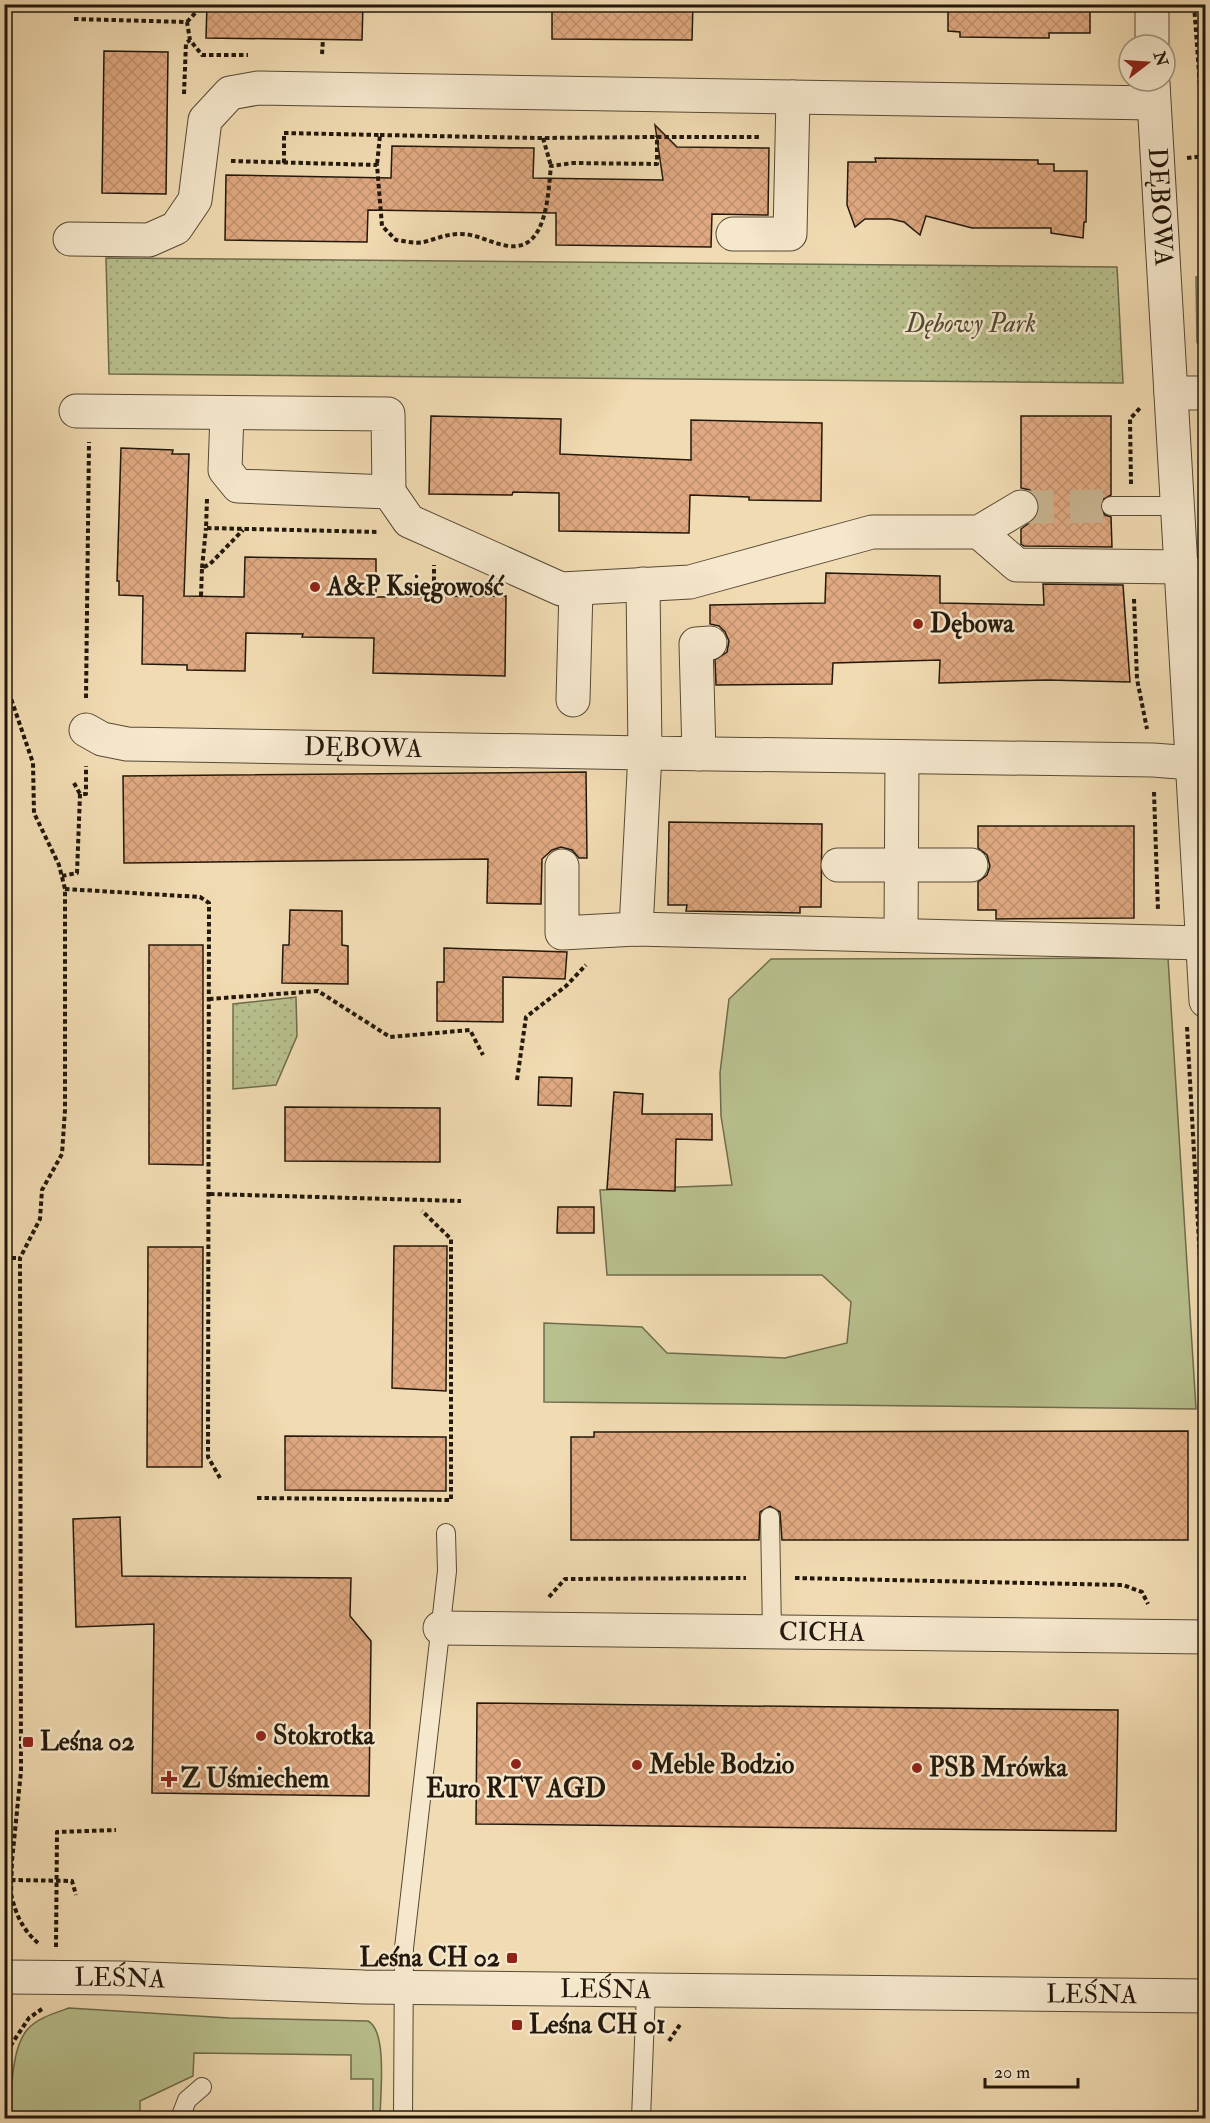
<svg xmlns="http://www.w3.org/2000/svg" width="1210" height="2123" viewBox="0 0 1210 2123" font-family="'IM FELL Double Pica',serif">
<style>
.grass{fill:#b8c08d;stroke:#6d6c4c;stroke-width:1.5}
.park{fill:url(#park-dots);stroke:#6d6c4c;stroke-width:1.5}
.building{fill:url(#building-cross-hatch);stroke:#22180b;stroke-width:1.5}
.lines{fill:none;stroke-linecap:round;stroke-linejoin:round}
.street-tunnel{stroke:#c8b491;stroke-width:33;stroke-dasharray:33 16;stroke-linecap:butt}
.lane-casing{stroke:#564935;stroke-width:20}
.street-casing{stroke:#564935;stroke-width:35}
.path{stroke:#22180b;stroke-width:4;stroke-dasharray:4.5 3;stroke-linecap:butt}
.lane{stroke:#f6e8cd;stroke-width:18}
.street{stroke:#f6e8cd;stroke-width:33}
.poi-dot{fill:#8f2418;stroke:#f6e8cd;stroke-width:2}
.labels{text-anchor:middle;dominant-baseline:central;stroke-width:5;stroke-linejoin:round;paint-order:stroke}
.street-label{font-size:26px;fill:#22180b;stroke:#f6e8cd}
.park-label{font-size:26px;font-style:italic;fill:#4f4a32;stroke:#f6e8cd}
.poi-label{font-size:26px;font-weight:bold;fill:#22180b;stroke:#f6e8cd;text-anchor:start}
</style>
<defs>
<pattern id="park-dots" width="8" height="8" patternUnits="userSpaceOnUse" patternTransform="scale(1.5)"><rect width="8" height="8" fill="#b8c08d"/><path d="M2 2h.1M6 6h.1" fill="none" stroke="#9ea478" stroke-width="1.8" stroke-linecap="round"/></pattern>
<pattern id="building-cross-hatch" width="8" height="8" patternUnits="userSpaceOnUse" patternTransform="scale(1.5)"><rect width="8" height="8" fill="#e0a981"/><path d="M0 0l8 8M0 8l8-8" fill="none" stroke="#c0916e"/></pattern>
</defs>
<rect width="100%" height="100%" fill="#f1dbb2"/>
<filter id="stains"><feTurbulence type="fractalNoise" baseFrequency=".00333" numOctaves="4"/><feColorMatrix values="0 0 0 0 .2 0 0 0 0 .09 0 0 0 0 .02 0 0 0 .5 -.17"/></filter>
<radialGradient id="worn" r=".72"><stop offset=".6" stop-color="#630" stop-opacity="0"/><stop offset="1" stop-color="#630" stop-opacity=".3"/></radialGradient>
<g class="grass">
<polygon points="1196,277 1205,277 1205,358 1197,342"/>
<polygon points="1168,958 1196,1409 544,1402 544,1323 642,1327 667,1353 785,1358 847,1343 851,1302 822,1275 607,1275 600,1190 732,1185 721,1116 720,1073 729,999 771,959"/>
<path d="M69,2008L229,2018L368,2021C388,2031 380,2097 380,2118H373V2079H351V2055L194,2053L193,2076L140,2101V2118H11C11,2095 11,2049 27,2030C37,2018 55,2013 69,2008Z"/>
</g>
<g class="park">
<polygon points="106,258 1117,267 1123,383 109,374"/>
<polygon points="296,997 297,1036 276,1085 233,1089 233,1004"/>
</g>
<g class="building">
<polygon points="207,4 363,4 362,40 206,38"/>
<polygon points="552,4 693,4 692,40 552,39"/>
<polygon points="948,4 1090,4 1090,33 1049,33 1049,38 960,37 960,32 948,31"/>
<polygon points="104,51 168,52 166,194 102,193"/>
<polygon points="655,125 677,147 769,148 768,215 712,214 711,247 556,245 556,213 368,210 367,242 225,240 226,175 391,178 392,146 534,148 533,178 663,180"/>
<polygon points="875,158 1038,160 1038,164 1054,164 1054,171 1087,171 1086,222 1084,222 1083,238 1051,233 1051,228 972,228 926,216 920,235 904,222 891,219 865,219 855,227 847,205 848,162 876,162"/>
<polygon points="431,416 561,419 560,454 691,460 691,420 822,423 821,501 749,500 749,497 690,495 689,533 559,531 559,493 513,492 512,495 429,494"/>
<polygon points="1021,416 1111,416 1111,495 1102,500 1100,507 1105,515 1111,517 1112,547 1024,546 1021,544 1021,529 1037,517 1040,507 1037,497 1030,490 1021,488"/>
<polygon points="121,448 173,450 172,454 189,454 184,596 244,597 245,557 376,559 376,597 506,596 505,676 373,673 374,638 302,637 303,634 246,633 245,671 187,670 187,665 142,664 143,596 119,595 119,581 117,581"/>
<polygon points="826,573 940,576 940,603 1044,605 1043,584 1123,585 1130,682 1047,680 939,683 940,660 833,663 832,684 716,685 715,660 727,652 729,641 725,632 719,626 710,624 710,605 825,603"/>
<polygon points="586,772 587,858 579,858 572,850 561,847 552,850 542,859 541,904 487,903 488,859 124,863 123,776"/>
<polygon points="669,822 822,824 821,907 800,907 800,913 686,911 687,905 668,905"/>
<polygon points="978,826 1134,826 1134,918 996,919 996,910 978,910 978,882 987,875 990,866 987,855 978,848"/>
<polygon points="290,910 342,911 342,945 348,946 348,984 282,983 283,945 289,945"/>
<polygon points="149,945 203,945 203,1165 149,1164"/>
<polygon points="444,948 567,952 565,979 503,977 503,1022 437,1021 437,982 444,982"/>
<polygon points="539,1077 572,1078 571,1106 538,1105"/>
<polygon points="614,1092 643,1094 642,1114 712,1114 712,1140 676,1139 675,1191 607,1189"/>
<polygon points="285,1107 440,1108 440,1162 285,1161"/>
<polygon points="558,1207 594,1207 594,1233 557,1233"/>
<polygon points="394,1246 447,1246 446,1391 392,1388"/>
<polygon points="148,1247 203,1247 202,1467 147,1467"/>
<polygon points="1188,1431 1188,1540 782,1540 780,1512 770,1506 760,1512 759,1540 571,1540 571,1437 594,1437 594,1432"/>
<polygon points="285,1436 446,1437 446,1491 285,1490"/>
<polygon points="120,1517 122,1576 351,1578 350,1616 371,1641 369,1796 152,1793 154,1624 76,1627 73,1519"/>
<polygon points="477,1703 1118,1710 1116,1831 476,1824"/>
</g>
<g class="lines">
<polyline class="street-tunnel" points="1021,507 1111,506"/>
<g class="lane-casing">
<g id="lane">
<polyline points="1111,506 1178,506"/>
<polyline points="1181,567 1206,568"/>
<polyline points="770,1517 772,1632"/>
<polyline points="180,2118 187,2100 202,2087"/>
<polyline points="403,2118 404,1948 447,1571 446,1533"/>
<polyline points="641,2118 646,1991"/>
</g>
</g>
<g class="street-casing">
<g id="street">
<polyline points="1152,4 1152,45"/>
<path id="s1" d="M1153,83L1206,1001"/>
<polyline points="733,234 790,234 793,97"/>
<polyline points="70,239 149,240 176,228 195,200 205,120 230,93 258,88 1153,103"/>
<polyline points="1171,393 1206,393"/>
<polyline points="76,411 388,414 389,492 409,521 561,589 690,582 872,532 979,532 1021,507"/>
<polyline points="227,413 225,470 238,486 389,492"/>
<polyline points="979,532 1017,565 1181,567"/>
<polyline points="643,584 645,753 1153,760 1192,763"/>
<polyline points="573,700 576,589"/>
<path id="s2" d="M86,730L102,739L127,744L645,753L636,929"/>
<polyline points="699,754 696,644 710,643"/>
<polyline points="838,865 971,865"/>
<polyline points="562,866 562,933 636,929 1202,943"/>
<polyline points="901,935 902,758"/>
<path id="s3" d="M440,1628L1206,1637"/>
<path id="s4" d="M4,1977L122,1978L364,1987L1206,1996"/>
</g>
</g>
<g class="path">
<polyline points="74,19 187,22 190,40 202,55 248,55"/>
<polyline points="187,22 198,10"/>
<polyline points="322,54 323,39"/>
<polyline points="184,94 186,43 190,40"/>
<polyline points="380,135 539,138 657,137"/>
<polyline points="543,138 551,166"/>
<polyline points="1187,158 1205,156 1194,4"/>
<path d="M231,161L377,165L382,226L396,240C404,241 415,244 424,242C436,239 446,234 460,234C478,234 492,244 509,246C548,251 548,191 551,166L573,163L657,164V137H761"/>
<polyline points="284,163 284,133 380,135 377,165"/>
<polyline points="1131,484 1130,419 1140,408"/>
<polyline points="207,499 206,528 379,532"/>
<polyline points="202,568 206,528"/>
<polyline points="201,596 202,568 210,564 243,530"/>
<polyline points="434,596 434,565"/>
<polyline points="1134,599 1137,679 1147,729"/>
<polyline points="4,678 33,763 34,813 59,865 65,889 65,1110 62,1154 42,1190 40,1219 20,1258 21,1771 12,1861 11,1894 4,1894"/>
<polyline points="86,698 89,442"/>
<polyline points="74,783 80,794"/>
<polyline points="1154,792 1158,911"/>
<polyline points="62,876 77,873 80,794 86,794 86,766"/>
<polyline points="65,889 200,897 209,903 208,1457 220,1478"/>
<polyline points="209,999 318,991 390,1037 470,1030 483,1055"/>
<polyline points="1187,1027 1206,1368"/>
<polyline points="517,1080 526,1017 566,986 586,965"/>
<polyline points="210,1194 461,1201"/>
<polyline points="4,1258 20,1258"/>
<polyline points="257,1498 451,1500 451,1239 422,1211"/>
<polyline points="795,1578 1123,1585 1142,1592 1148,1604"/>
<polyline points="549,1597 565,1579 746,1578"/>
<polyline points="11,1880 72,1881 76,1895"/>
<path d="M11,1894C16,1915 22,1929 39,1944"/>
<polyline points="56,1947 57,1832 116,1830"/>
<polyline points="669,2041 681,2023"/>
<polyline points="4,2048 9,2048 29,2018 42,2009"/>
<polyline points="9,2118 9,2048"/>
</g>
<use href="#lane" class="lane"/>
<use href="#street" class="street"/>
</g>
<g class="poi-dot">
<circle cx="315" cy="587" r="6"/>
<circle cx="918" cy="624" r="6"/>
<circle cx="261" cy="1736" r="6"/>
<rect x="22" y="1736" width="12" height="12" rx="3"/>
<circle cx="516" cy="1764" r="6"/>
<circle cx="637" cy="1765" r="6"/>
<circle cx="917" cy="1768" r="6"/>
<path d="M166 1770h6v6h6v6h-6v6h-6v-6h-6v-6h6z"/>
<rect x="506" y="1952" width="12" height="12" rx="3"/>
<rect x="511" y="2019" width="12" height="12" rx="3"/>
</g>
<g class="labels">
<g class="street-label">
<text stroke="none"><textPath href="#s1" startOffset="124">DĘBOWA</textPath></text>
<text stroke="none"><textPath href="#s2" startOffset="280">DĘBOWA</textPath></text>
<text stroke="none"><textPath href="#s3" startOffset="382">CICHA</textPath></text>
<text stroke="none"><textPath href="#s4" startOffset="116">LEŚNA</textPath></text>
<text stroke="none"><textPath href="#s4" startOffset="602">LEŚNA</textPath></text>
<text stroke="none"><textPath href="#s4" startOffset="1088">LEŚNA</textPath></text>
</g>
<g class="park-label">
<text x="971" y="324">Dębowy Park</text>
</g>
<g class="poi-label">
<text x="327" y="587">A&amp;P Księgowość</text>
<text x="930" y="624">Dębowa</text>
<text x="273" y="1736">Stokrotka</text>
<text x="40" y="1742">Leśna 02</text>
<text x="649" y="1765">Meble Bodzio</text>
<text x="929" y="1768">PSB Mrówka</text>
<text x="181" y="1779">Z Uśmiechem</text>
<text x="516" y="1789" text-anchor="middle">Euro RTV AGD</text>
<text x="500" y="1958" text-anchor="end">Leśna CH 02</text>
<text x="529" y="2025">Leśna CH 01</text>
</g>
</g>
<rect width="1210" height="2123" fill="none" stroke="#f1dbb2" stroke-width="24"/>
<rect x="6" y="6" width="1198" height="2111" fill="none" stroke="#22180b" stroke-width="3"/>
<rect x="12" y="12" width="1186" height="2099" fill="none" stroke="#22180b" stroke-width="1.5"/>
<g transform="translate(1147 63) rotate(73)"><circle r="28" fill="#f6e8cd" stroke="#a1957f" stroke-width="1.5"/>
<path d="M0-4.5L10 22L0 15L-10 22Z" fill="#8f2418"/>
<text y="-9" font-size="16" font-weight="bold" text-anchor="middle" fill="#22180b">N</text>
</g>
<path d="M985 2078v9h93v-9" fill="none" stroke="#22180b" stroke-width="3"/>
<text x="994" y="2078" font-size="18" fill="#22180b" stroke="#f6e8cd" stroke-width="4.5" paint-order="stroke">20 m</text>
<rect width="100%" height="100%" filter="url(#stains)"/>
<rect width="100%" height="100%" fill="url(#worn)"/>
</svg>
